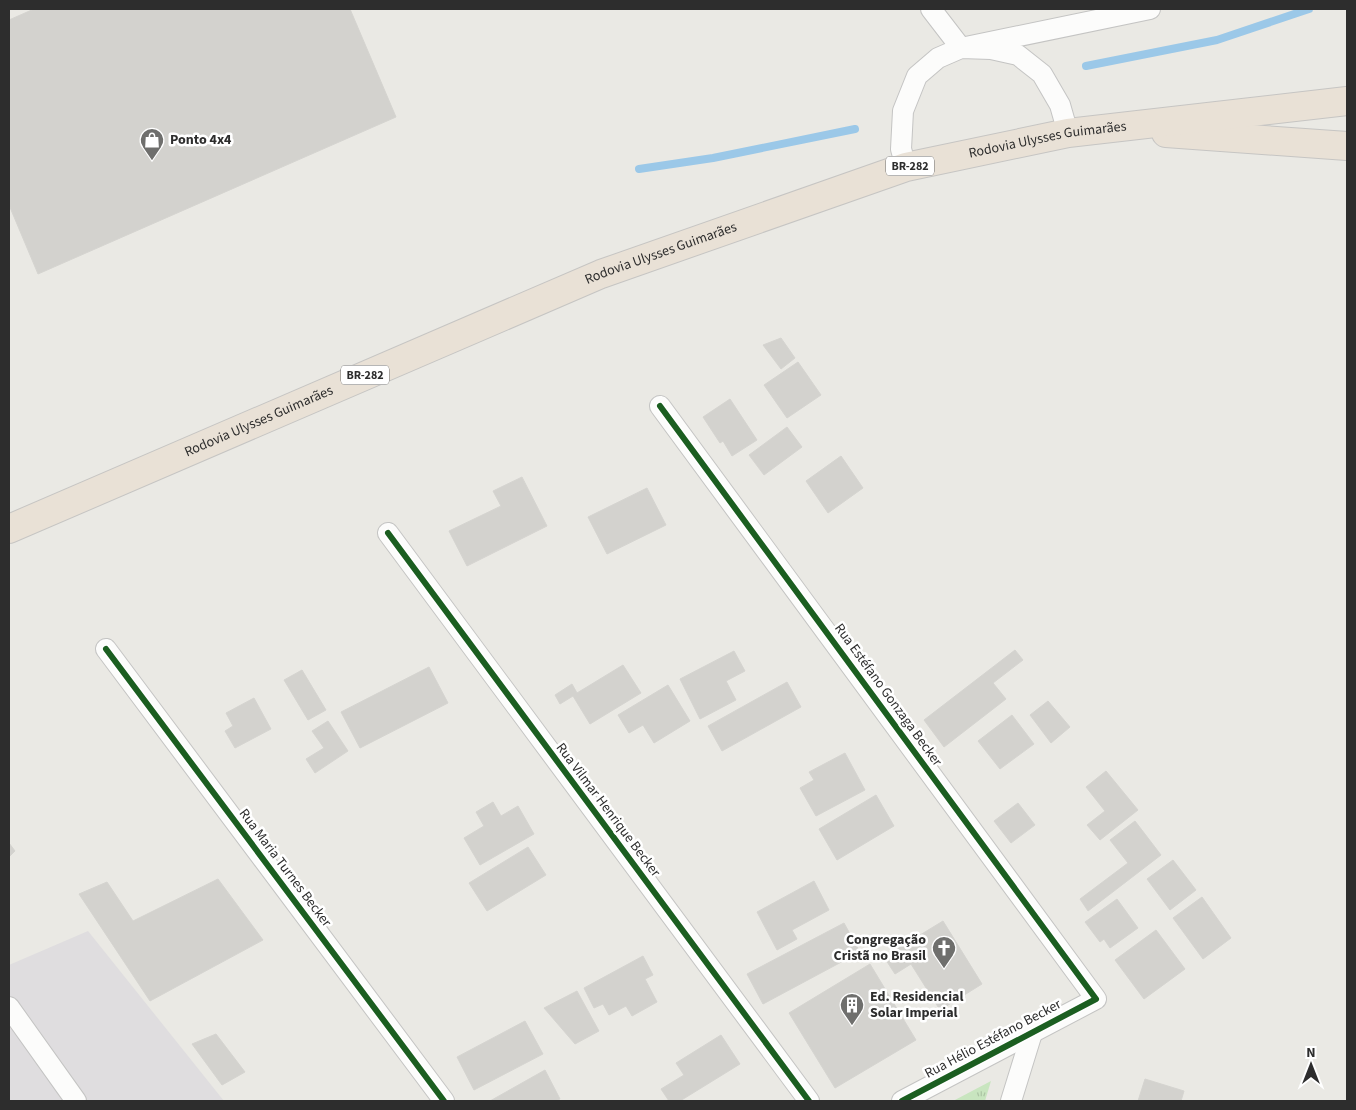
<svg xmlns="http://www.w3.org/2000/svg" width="1356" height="1110" viewBox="0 0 1356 1110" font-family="'Source Sans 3',sans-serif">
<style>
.industrial{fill:#dfdddf}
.park{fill:url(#park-tufts)}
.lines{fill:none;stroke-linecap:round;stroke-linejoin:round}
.stream{stroke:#9bc8e8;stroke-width:8}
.building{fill:#d3d2ce;stroke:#d5d4d0}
.street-casing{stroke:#c4c4c3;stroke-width:22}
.highway-casing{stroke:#c6c5c3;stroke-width:30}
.street{stroke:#fcfcfb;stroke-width:20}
.highway{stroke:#e9e1d6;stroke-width:28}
.cycleway-casing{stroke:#fff;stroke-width:9}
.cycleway{stroke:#1b5e20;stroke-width:6}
.labels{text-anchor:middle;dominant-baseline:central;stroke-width:5;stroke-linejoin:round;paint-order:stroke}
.shield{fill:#fff;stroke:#6c6c6c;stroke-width:1}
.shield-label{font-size:12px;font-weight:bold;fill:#2d2d2d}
.poi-label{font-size:14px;font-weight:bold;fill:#2d2d2d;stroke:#fff;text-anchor:start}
.street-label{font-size:14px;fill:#2d2d2d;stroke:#fff}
</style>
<defs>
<pattern id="park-tufts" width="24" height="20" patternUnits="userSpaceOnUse" patternTransform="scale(1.25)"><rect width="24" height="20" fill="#c8e5bf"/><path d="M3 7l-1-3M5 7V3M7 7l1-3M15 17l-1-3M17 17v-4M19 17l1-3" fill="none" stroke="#acc5a4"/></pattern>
</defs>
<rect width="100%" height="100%" fill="#eae9e4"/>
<polygon class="industrial" points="88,931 224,1101 9,1101 9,965"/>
<polygon class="park" points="991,1081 985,1101 953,1101"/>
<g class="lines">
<g class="stream">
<polyline points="1086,66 1217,40 1309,9"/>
<polyline points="639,169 713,158 855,129"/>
</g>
</g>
<g class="building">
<polygon points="34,9 350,9 396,117 38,274 9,205 9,20"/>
<polygon points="781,338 795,358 781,369 763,345"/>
<polygon points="798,362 821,395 787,418 764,385"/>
<polygon points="730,399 757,440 732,456 723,441 720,443 703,417"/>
<polygon points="787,427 802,447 764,475 749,455"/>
<polygon points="841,456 863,488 828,513 806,481"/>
<polygon points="522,477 547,526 467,566 449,531 501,506 493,491"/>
<polygon points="647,488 666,525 607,554 588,517"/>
<polygon points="1015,650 1023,660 993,683 1006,699 944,747 924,720"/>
<polygon points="734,651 745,671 726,681 736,700 700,719 680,679"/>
<polygon points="623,665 641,693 590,724 573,696 560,704 555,695 572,684 577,693"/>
<polygon points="429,667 448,703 360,748 341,712"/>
<polygon points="302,670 326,710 308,720 284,680"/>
<polygon points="787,682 801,707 722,751 708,726"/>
<polygon points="668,685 690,721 654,743 643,725 629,733 618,715"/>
<polygon points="254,698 271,729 235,748 225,731 233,726 226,713"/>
<polygon points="1048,701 1070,727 1051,743 1030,715"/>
<polygon points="1012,715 1034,744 1000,769 978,741"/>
<polygon points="328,721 348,751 315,773 306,759 324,748 312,731"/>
<polygon points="845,753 865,790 816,816 800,788 814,780 809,772"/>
<polygon points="1106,771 1138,810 1100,840 1087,825 1105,811 1086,787"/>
<polygon points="876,795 894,826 837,860 819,829"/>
<polygon points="493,802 501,816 518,806 534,834 480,865 464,838 484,826 476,812"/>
<polygon points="1018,803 1035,825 1011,843 994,821"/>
<polygon points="1135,821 1161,855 1088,911 1080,899 1128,863 1110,840"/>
<polygon points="9,843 15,851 9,857"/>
<polygon points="528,847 546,875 487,911 469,883"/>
<polygon points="1173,860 1196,890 1170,910 1147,879"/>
<polygon points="218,879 263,940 150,1001 79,894 107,882 133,921"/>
<polygon points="814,881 829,910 792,930 797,939 777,950 757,912"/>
<polygon points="1202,897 1231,938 1203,959 1173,918"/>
<polygon points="1117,899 1138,928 1110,948 1104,939 1100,942 1085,922"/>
<polygon points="943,921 982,984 940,1010 911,964 895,974 884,957"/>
<polygon points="844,923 860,952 763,1004 747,974"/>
<polygon points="1156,930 1185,969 1144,999 1115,960"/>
<polygon points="643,956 653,975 645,979 657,1002 632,1016 626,1006 609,1015 603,1004 594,1008 584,988"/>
<polygon points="870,964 916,1040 835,1088 789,1013"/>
<polygon points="577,991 599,1031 575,1044 544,1008"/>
<polygon points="525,1021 543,1054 474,1090 457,1057"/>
<polygon points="216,1034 245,1072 222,1085 192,1044"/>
<polygon points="721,1035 740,1064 680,1101 669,1101 661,1089 684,1075 676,1063"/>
<polygon points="545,1070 560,1099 555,1101 490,1101"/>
<polygon points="1145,1079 1184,1091 1181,1101 1138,1101"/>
</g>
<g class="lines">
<g class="street-casing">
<g id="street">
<polyline points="931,9 961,48 1150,9"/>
<polyline points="906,167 901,149 903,111 917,76 938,58 961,48 991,49 1018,55 1042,74 1060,105 1068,133"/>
<polyline points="660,406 1096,999 902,1101"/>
<polyline points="388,533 809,1101"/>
<polyline points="106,649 444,1101"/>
<polyline points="9,1007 76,1101"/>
<polyline points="1011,1101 1032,1033"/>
</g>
</g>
<g class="highway-casing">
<g id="highway">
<polyline points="1166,133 1347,146"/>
<path id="s1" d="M9,529L601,274L906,167L1068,133L1347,101"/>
</g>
</g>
<use href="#street" class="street"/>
<use href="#highway" class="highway"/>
<g class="cycleway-casing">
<g id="cycleway">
<polyline points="660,406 1096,999 902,1101"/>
<polyline points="388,533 809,1101"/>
<polyline points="106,649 444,1101"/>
</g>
</g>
<use href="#cycleway" class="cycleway"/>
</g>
<defs>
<g id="shop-pin" transform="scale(1.25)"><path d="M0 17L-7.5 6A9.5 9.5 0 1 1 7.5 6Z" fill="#6f6f6d" stroke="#fff"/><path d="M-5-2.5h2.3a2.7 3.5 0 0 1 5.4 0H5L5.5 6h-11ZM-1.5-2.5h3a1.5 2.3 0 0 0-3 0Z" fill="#fff"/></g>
<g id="church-pin" transform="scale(1.25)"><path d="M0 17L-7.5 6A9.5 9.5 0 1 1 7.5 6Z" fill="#6f6f6d" stroke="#fff"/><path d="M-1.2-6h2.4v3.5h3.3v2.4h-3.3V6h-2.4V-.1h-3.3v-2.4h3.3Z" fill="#fff"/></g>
<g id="building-pin" transform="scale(1.25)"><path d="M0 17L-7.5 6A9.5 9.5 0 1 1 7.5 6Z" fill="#6f6f6d" stroke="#fff"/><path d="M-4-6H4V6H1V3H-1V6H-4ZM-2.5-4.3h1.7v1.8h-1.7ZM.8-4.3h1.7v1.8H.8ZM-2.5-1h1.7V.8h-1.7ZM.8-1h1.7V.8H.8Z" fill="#fff"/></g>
</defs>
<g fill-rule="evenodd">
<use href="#shop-pin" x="152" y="140"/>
<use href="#church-pin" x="944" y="948"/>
<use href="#building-pin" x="852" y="1005"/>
</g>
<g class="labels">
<g class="shield">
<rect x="886" y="156.5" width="48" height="19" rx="4"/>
<rect x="341" y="365.5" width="48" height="19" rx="4"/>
</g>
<g class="shield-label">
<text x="910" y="166">BR-282</text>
<text x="365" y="375">BR-282</text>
</g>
<g class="poi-label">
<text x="170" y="140">Ponto 4x4</text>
<text x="926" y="940" text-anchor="end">Congregação<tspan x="926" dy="16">Cristã no Brasil</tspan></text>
<text x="870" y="997">Ed. Residencial<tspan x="870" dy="16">Solar Imperial</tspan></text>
</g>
<g class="street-label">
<text stroke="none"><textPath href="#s1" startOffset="1112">Rodovia Ulysses Guimarães</textPath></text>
<text stroke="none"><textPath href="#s1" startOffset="708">Rodovia Ulysses Guimarães</textPath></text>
<text stroke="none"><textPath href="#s1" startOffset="272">Rodovia Ulysses Guimarães</textPath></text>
<text transform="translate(888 695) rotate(54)">Rua Estéfano Gonzaga Becker</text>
<text transform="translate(608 810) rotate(53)">Rua Vilmar Henrique Becker</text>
<text transform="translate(285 868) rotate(53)">Rua Maria Turnes Becker</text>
<text transform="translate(993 1039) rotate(-28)">Rua Hélio Estéfano Becker</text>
</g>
</g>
<rect width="1356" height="1110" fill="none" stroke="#2d2d2d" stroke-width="20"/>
<g transform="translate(1311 1065)" stroke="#ffffff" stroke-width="4" paint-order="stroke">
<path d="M0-4L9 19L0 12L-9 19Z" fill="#2d2d2d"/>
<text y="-8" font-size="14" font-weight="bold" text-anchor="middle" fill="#2d2d2d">N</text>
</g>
</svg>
